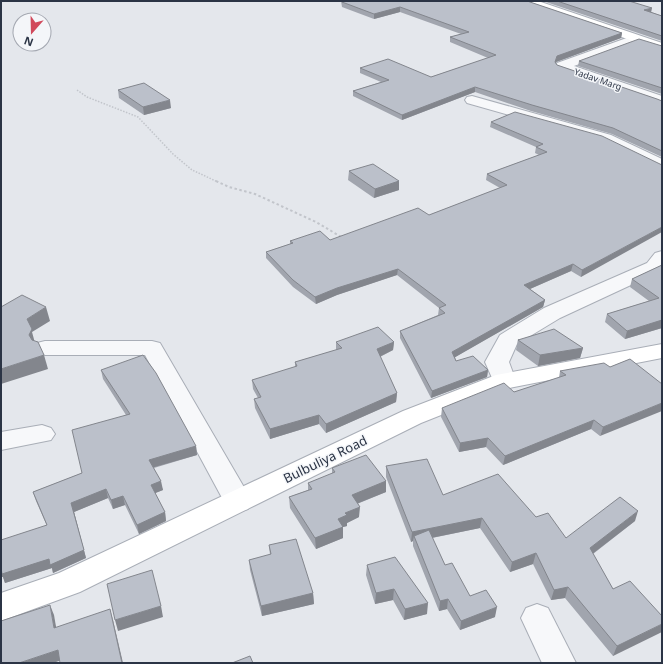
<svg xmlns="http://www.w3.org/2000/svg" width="663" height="664" viewBox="0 0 663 664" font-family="'Noto Sans',sans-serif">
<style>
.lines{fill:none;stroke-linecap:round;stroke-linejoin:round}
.street-casing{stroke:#a9aeb7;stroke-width:2}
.secondary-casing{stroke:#a9aeb7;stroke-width:2}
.path-far1{stroke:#c2c5cb;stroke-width:1.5;stroke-dasharray:1.5 1.5;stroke-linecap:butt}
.path{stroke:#c2c5cb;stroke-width:2;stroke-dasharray:2.5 2.5;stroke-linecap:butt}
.street{fill:#f7f8fa;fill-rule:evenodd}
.secondary{fill:#fff;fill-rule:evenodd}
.wall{fill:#a1a5ae}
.shaded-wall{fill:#83868d}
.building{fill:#bbc0ca;stroke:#83868d}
.labels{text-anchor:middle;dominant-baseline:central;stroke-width:3;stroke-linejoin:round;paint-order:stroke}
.far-street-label{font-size:9px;fill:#2b3445;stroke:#f4f6f9}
.near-street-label{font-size:13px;fill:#2b3445;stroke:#f4f6f9}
</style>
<rect width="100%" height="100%" fill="#e4e7ec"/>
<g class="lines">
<g class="street-casing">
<g id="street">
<polygon points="635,35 639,36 641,39 639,42 574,66 662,96 662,105 557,69 555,66 557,63"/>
<polygon points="472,96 611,135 662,159 662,170 601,141 467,103 465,100 467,97"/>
<polygon points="662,251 661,271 560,318 517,344 509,362 516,381 512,387 504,389 496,387 485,362 500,335 544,308 647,263 655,253"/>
<polygon points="45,341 152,341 160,343 252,501 248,509 238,512 228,509 145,355 45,355 37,353 34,348 37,343"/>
<polygon points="42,425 51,428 55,434 51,440 1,450 1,432"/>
<polygon points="537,604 548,608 576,663 542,663 521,618 526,608"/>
</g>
</g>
<g class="secondary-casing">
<g id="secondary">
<polygon points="522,1 538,1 662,43 662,51 523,3"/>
<polygon points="662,344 662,358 509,388 421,423 80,592 1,621 1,593 59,573 403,411 496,375"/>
</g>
</g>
<polyline class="path-far1" points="77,90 87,97 138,117 173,154 192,170 218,182"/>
<polyline class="path" points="216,181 229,187 255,194 316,222 343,238"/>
<use href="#street" class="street"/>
<use href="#secondary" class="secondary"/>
</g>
<g class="wall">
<polygon points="341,1 527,1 622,33 621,38 556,62 556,63 557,65 662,101 662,157 612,134 531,111 475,92 402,120 353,96 353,91 381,82 360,73 360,68 431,77 488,58 450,42 450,37 461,34 400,12 374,19 342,7"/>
<polygon points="543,1 629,1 651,12 662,16 662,41"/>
<polygon points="662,46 662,94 578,66 579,61"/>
<polygon points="118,90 171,108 144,115 119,98"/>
<polygon points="491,122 662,165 581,277 571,271 530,289 545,300 543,307 455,357 456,361 488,370 487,377 431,398 400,338 400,331 438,315 439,308 397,275 337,295 316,304 293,287 266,258 266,252 290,244 290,241 330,240 429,215 500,188 486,180 487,174 539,155 535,153 536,147 490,127"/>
<polygon points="349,171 399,181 399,190 374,198 348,180"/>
<polygon points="662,265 662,328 625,339 605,322 607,314 649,301 630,287 632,279"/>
<polygon points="518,339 583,348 580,358 538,366 516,350"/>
<polygon points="336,342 394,342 393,350 380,357 397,393 396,402 326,433 319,424 270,439 255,408 254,399 258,398 253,389 252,380 295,367 295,362 336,350"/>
<polygon points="630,359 600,436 591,429 503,465 486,447 459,452 441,417 442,408 514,392 559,378 560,371 610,367"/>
<polygon points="101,370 196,446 197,455 154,468 163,490 155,493 165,512 166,521 139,534 125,505 113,509 108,498 74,512 86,558 53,573 52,568 5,583 3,577 47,526 36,501 33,492 82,473 126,415 103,379"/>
<polygon points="386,466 443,495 536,517 566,538 635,521 593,554 613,589 662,616 613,656 565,598 551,600 533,564 510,572 480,528 432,538 445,565 470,596 495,617 460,630 447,609 439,611 413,546 413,541 411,542 386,477"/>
<polygon points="332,468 386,481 386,492 357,504 359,517 347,523 347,526 343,527 343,538 316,549 290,508 289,497 308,490 308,483 332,474"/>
<polygon points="269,545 313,593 314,604 262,616 250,570 249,560 270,555"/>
<polygon points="367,565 427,614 404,620 393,600 375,604 366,575"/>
</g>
<g class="shaded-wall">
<polygon points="400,7 400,12 374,19 374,14"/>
<polygon points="652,8 651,13 644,10"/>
<polygon points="622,33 621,38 556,62 554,67 555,62 557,56"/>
<polygon points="475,87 475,92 402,120 402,115"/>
<polygon points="170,100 171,108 144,115 143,107"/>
<polygon points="399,181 399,190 374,198 375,189"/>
<polygon points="662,227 662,232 581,277 582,270"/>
<polygon points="573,264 571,271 523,292 524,285"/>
<polygon points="398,269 397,275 337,295 316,304 315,297 337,288"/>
<polygon points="545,300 543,307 452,359 452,352"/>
<polygon points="46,307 50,321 32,332 35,343 33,349 29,335 27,319"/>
<polygon points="662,320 662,328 625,339 627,331"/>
<polygon points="394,342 393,350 377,358 377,349"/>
<polygon points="583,348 580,358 538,366 540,355"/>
<polygon points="44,355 48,369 1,384 1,369"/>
<polygon points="488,370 487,377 431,398 432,391"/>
<polygon points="397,393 396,402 326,433 326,424"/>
<polygon points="662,403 662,411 600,436 603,427"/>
<polygon points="319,415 319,424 270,439 270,429"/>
<polygon points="594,420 591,429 503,465 505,456"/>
<polygon points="488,438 486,447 459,452 460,443"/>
<polygon points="196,446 197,455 151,468 149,460"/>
<polygon points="161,481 163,490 153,494 151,485"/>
<polygon points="386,481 386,492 351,506 352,495"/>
<polygon points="106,489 108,498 74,512 86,558 53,573 52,568 5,583 3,577 1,577 1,568 49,559 71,503"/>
<polygon points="123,496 125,505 113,509 111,500"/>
<polygon points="360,507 359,517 347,523 347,526 343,527 343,538 316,549 315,538 345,513"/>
<polygon points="638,511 635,521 587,558 590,548"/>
<polygon points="165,512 166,521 139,534 137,525"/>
<polygon points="482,518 480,528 416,541 414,536 413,541 411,542 412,532"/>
<polygon points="536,553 533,564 510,572 512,562"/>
<polygon points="568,587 565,598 551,600 554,590"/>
<polygon points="394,589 393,600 375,604 376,593"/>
<polygon points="313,593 314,604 262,616 261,606"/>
<polygon points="448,599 447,609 439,611 440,601"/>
<polygon points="428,603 427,614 404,620 405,609"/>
<polygon points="50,605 54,615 58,638 54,628"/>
<polygon points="161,606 163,617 118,631 115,620"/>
<polygon points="497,607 495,617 460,630 461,621"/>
<polygon points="110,609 113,620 123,663 122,663"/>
<polygon points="662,624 662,632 613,656 617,646"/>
<polygon points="58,650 62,660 53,663 19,663"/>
</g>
<g class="building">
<polygon points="344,1 527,1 622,33 557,56 555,62 557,65 657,99 662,101 662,151 613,128 532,105 475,87 402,115 353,91 389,80 360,68 388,59 431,77 496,55 450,37 469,32 400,7 374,14 342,2 345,1"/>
<polygon points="557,1 629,1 652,8 644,10 662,16 662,36"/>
<polygon points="639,39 662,46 662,88 579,61"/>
<polygon points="144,83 170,100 143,107 118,90"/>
<polygon points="515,112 602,136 662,165 662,227 582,270 573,264 524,285 545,300 452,352 456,361 473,356 488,370 432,391 400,331 445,313 439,308 446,305 398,269 337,288 315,297 293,280 266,252 293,243 290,241 320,231 330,240 418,208 429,215 507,185 487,174 547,152 536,147 543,144 491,122"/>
<polygon points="373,164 399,181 375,189 349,171"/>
<polygon points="662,265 662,320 627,331 607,314 659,298 632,279"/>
<polygon points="22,295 46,307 27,319 32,329 29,335 32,340 38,342 44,355 1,369 1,307"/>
<polygon points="378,327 394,342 377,349 397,393 326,424 319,415 270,429 254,399 261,397 252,380 297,366 295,362 342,348 336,342"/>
<polygon points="554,329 583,348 540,355 518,340"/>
<polygon points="143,355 156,373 196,446 149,460 161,481 151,485 165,512 137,525 123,496 111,500 106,489 71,503 84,550 50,565 49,559 2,574 1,568 1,540 47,525 33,492 82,473 72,430 130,414 101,370"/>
<polygon points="630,359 662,384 662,403 603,427 594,420 505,456 488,438 460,443 442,408 504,383 514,392 566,375 560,371 604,363 610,367"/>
<polygon points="366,455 386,481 352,495 360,507 345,513 347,515 338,519 343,527 315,538 289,497 312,489 308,483 335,472 332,468"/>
<polygon points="427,459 443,495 498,474 536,517 548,513 566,538 620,497 638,511 590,548 613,589 630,581 662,616 662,624 617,646 568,587 554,590 536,553 512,562 482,518 412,532 386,466"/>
<polygon points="429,530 445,565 452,563 470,596 486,590 497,607 461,621 448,599 440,601 414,536"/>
<polygon points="296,539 313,593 261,606 249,560 271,554 269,545"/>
<polygon points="395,557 428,603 405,609 394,589 376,593 367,565"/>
<polygon points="152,570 161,606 115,620 107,584"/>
<polygon points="50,605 54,628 110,609 122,663 60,663 58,650 19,663 1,663 1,621"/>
<polygon points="250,656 253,663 232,663"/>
</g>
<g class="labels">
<g class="far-street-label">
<text transform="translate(598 79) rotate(19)">Yadav Marg</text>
</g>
<g class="near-street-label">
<text transform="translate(325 459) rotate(-26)">Bulbuliya Road</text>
</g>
</g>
<rect width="663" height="664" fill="none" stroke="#2b3445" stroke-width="4"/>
<g transform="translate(32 32) rotate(200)"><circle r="19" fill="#f4f6f9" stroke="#a4a8b1"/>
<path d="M0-3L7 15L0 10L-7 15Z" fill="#d1495b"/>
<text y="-6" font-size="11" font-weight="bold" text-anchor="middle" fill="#2b3445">N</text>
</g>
</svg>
